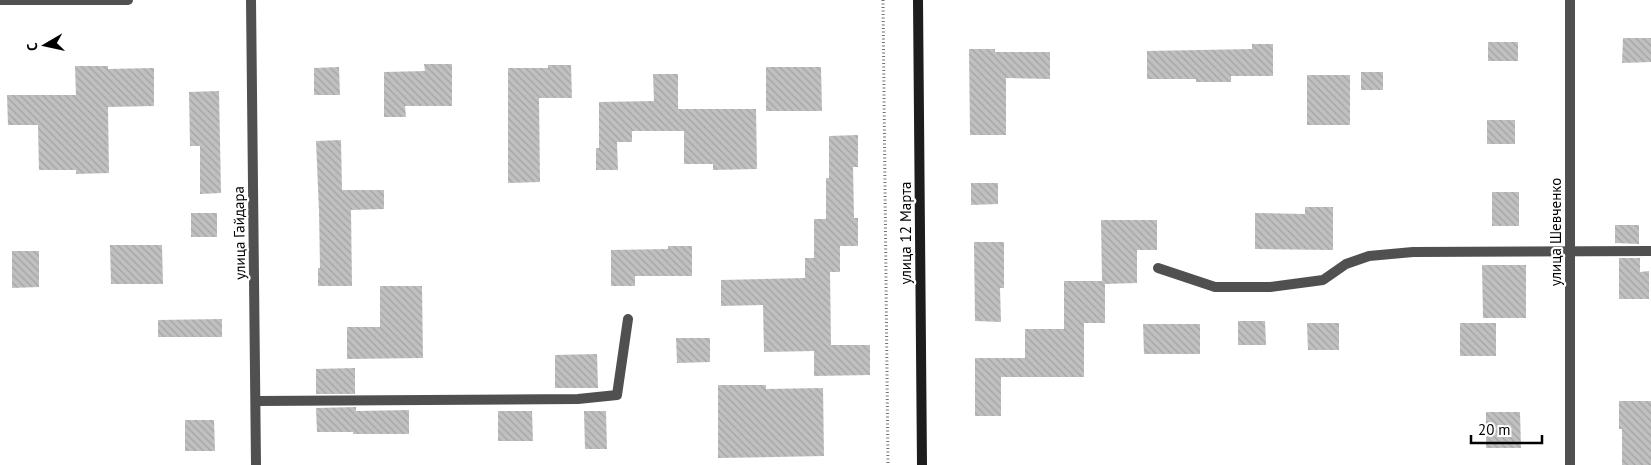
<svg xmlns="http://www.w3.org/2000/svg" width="1651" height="465" viewBox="0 0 1651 465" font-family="'PT Sans',sans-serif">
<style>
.building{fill:url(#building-back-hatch)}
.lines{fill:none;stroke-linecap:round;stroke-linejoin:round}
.path{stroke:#727272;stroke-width:3;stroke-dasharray:1 2.5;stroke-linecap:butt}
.lane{stroke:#505050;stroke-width:10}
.street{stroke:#505050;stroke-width:10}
.secondary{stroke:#1d1d1d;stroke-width:10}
.labels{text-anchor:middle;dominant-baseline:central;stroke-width:4.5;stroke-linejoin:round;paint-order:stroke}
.street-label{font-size:15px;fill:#000;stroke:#fff}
</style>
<defs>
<pattern id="building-back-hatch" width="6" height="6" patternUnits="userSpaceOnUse" patternTransform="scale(1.25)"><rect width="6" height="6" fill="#c0c0c0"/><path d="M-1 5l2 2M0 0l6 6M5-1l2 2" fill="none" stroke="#a3a3a3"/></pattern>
</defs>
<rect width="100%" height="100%" fill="#fff"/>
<g class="building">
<polygon points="1623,38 1651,38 1651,62 1622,63"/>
<rect x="1488" y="42" width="30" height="19"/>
<polygon points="1252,44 1273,44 1273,76 1231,76 1231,82 1196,82 1196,79 1147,79 1147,51 1252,49"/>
<polygon points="969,49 995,49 995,52 1050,52 1050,79 1006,78 1006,135 970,135"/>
<polygon points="424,64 452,64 452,106 405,106 406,117 384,117 384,72 425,71"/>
<polygon points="548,65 571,65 572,98 539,98 540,182 508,183 508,68 548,68"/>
<polygon points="75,66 108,66 108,69 154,68 154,106 108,107 109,173 76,174 76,170 39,170 38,125 8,125 7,95 76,95"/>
<polygon points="339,67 340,95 314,95 314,68"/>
<polygon points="766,67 821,67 822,111 766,111"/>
<rect x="1361" y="72" width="22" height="18"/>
<polygon points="653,74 678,74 678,109 756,109 757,169 713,170 713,164 684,164 684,131 632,131 632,142 617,142 618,170 596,170 596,148 599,148 599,102 654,101"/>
<rect x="1307" y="75" width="43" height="50"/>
<polygon points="219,91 221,193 200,194 200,146 190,146 189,92"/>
<rect x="1487" y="120" width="28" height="24"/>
<polygon points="858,135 858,167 853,167 854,218 858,218 858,246 840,246 840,272 830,272 831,345 870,345 870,375 814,376 814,351 764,352 763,305 721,306 721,280 805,278 805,258 814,258 814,219 826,219 826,178 829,178 829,136"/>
<polygon points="341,140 342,190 384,190 384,209 351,210 352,286 318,286 318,268 320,268 319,211 316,141"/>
<polygon points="971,183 998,183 998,204 971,205"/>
<rect x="1492" y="192" width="27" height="34"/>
<polygon points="1305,207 1333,207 1333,250 1255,249 1255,213 1305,214"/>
<rect x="191" y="213" width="26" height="24"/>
<polygon points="1101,220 1157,220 1157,250 1137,250 1137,283 1105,284 1105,323 1084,323 1084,377 1001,377 1001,416 975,416 975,358 1025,358 1025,329 1064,329 1064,281 1102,281"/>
<polygon points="1615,225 1639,225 1639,244 1615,243"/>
<polygon points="974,242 1004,242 1004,288 1000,288 1001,322 975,321"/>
<polygon points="110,245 162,245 163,284 111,284"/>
<polygon points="668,246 692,246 692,276 635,276 635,286 611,286 611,250 668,249"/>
<polygon points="12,251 39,251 39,287 12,288"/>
<polygon points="1619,258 1640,258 1640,272 1649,271 1649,299 1619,299"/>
<polygon points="1482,265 1526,265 1526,318 1483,318"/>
<polygon points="380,286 422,286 423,358 347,359 347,327 380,327"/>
<polygon points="222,319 222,337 158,337 158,320"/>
<polygon points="1238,321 1265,321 1266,345 1238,345"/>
<polygon points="1307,323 1339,323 1339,350 1308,350"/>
<rect x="1460" y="323" width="36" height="33"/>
<polygon points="1143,324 1200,324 1200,354 1144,354"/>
<polygon points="676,338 710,338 710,362 677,363"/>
<polygon points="597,354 598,388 555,388 555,355"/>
<polygon points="355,368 355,394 316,394 316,369"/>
<polygon points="718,385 766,385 766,389 823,388 824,456 718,458"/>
<polygon points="1619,401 1651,401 1651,465 1622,465 1622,429 1619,429"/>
<polygon points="356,407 356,411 409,410 409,434 353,434 353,432 317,432 316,408"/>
<polygon points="498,411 532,411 533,441 498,441"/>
<polygon points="584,411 606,411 607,449 585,449"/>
<polygon points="1486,412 1520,412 1521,448 1486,448"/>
<polygon points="185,420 214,420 215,451 185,451"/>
</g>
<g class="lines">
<polyline class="path" points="883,0 888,465"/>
<g class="lane">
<polyline points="1158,268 1215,287 1270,287 1323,280 1346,264 1369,256 1413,252 1651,251"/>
<polyline points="256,401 578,399 617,395 628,319"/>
</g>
<g class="street">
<polyline points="0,0 128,0"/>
<polyline points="251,0 256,465"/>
<polyline points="1570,465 1570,0"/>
</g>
<polyline class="secondary" points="918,0 922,465"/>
</g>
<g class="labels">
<g class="street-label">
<text transform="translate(1555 232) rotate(-90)">улица Шевченко</text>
<text transform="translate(239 233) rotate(-91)">улица Гайдара</text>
<text transform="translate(905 233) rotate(-90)">улица 12 Марта</text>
</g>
</g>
<g transform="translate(45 45) rotate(261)" stroke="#ffffff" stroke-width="4" paint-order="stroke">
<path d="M0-4L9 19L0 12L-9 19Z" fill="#000000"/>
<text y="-8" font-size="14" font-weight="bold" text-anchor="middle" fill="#000000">С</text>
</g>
<path d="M1471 435v8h71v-8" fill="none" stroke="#000000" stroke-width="2.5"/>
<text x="1478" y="435" font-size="15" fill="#000000" stroke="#ffffff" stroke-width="4" paint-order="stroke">20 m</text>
</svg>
